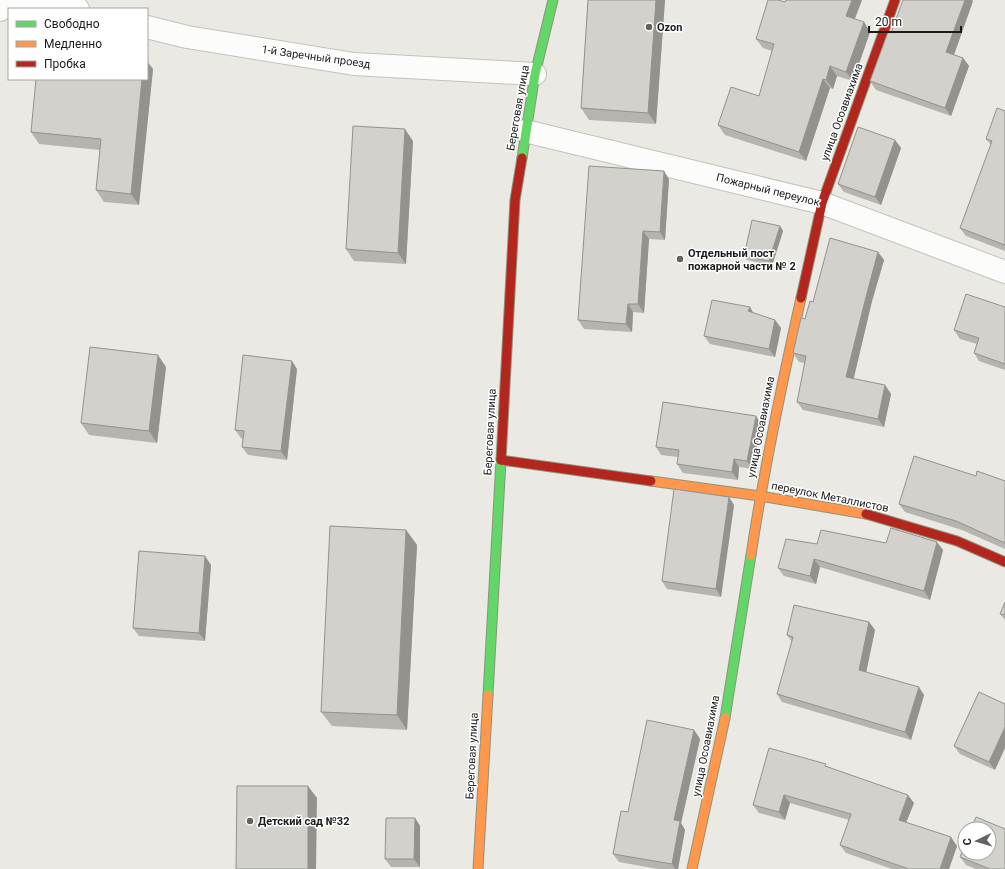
<svg xmlns="http://www.w3.org/2000/svg" width="1005" height="869" viewBox="0 0 1005 869" font-family="Roboto,sans-serif">
<style>
.lines{fill:none;stroke-linecap:round;stroke-linejoin:round}
.street-casing{stroke:#c2c2bf;stroke-width:24}
.fast-casing{stroke:#8e947b;stroke-width:11}
.slow-casing{stroke:#8e947b;stroke-width:11}
.jam-casing{stroke:#8e947b;stroke-width:11}
.street{stroke:#fcfcfb;stroke-width:22}
.fast{stroke:#63d668;stroke-width:9}
.slow{stroke:#ff974d;stroke-width:9}
.jam{stroke:#b3261e;stroke-width:9}
.wall{fill:#b5b4af}
.shaded-wall{fill:#93928f}
.building{fill:#d2d1cc;stroke:#93928f}
.poi-dot{fill:#636361;stroke:#fff;stroke-width:1.5}
.labels{text-anchor:middle;dominant-baseline:central;stroke-width:3;stroke-linejoin:round;paint-order:stroke}
.poi-label{font-size:11px;font-weight:bold;fill:#1b1b1b;stroke:#fff;text-anchor:start}
.street-label{font-size:11px;fill:#1b1b1b;stroke:#fff}
</style>
<rect width="100%" height="100%" fill="#eae9e3"/>
<g class="lines">
<g class="street-casing">
<g id="street">
<polyline points="0,10 2,7 49,1 78,9"/>
<polyline points="147,27 187,37 354,64 535,74"/>
<polyline points="525,131 822,203 1005,272"/>
</g>
</g>
<g class="fast-casing">
<g id="fast">
<polyline points="522,158 535,74 553,0"/>
<polyline points="488,695 501,460"/>
<polyline points="725,718 751,555"/>
</g>
</g>
<g class="slow-casing">
<g id="slow">
<polyline points="651,481 760,496 866,514"/>
<path d="M751,555C764,469 782,383 801,298"/>
<polyline points="478,869 488,695"/>
<polyline points="692,869 725,718"/>
</g>
</g>
<g class="jam-casing">
<g id="jam">
<polyline points="801,298 822,203 895,0"/>
<polyline points="501,460 651,481"/>
<polyline points="501,460 515,200 522,158"/>
<polyline points="866,514 957,541 1005,562"/>
</g>
</g>
<use href="#street" class="street"/>
<use href="#fast" class="fast"/>
<use href="#slow" class="slow"/>
<use href="#jam" class="jam"/>
</g>
<g class="wall">
<polygon points="588,0 665,0 656,124 589,120 581,108"/>
<polygon points="786,0 862,0 855,19 864,22 870,32 853,81 837,76 833,89 830,88 806,161 725,135 718,125 759,96 772,51 763,48 756,39 785,2"/>
<polygon points="973,1 954,55 963,58 969,66 951,116 876,90 870,81 891,33"/>
<polygon points="153,69 139,205 104,202 96,190 100,150 39,144 31,132"/>
<polygon points="1005,111 1005,251 966,236 960,228 991,145 986,139"/>
<polygon points="895,140 901,148 881,205 844,192 838,184"/>
<polygon points="413,141 406,264 354,261 346,249"/>
<polygon points="669,179 665,240 649,239 644,313 633,312 632,332 584,329 578,320"/>
<polygon points="780,226 783,231 772,266 747,260 744,256"/>
<polygon points="878,252 884,260 872,301 853,379 885,385 891,394 884,427 803,410 797,402 805,363 799,362 793,353 805,319 813,302"/>
<polygon points="750,307 753,313 775,320 781,328 775,357 710,344 704,336"/>
<polygon points="1005,307 1005,370 979,361 974,353 977,344 960,339 954,330"/>
<polygon points="166,367 157,443 89,435 81,423"/>
<polygon points="297,369 287,460 248,455 242,447 243,439 241,438 235,430"/>
<polygon points="756,416 761,425 753,469 739,467 738,480 683,473 677,464 678,457 661,455 656,447"/>
<polygon points="976,476 1005,481 1005,549 962,530 905,512 899,504"/>
<polygon points="734,505 721,597 667,589 662,581"/>
<polygon points="406,530 417,545 407,730 332,726 321,712"/>
<polygon points="886,543 943,550 930,600 820,567 816,584 784,576 778,568 817,544"/>
<polygon points="205,556 211,565 205,641 139,636 133,628"/>
<polygon points="1005,602 1005,620 1000,614"/>
<polygon points="869,622 875,630 866,672 924,695 911,740 782,702 777,694 792,642 787,635"/>
<polygon points="979,692 995,770 960,754 954,746"/>
<polygon points="694,730 700,739 681,823 685,830 678,869 658,869 619,862 613,854 628,812"/>
<polygon points="828,767 914,803 906,822 957,846 949,869 892,869 846,853 840,845 849,820 790,803 785,820 759,813 753,805"/>
<polygon points="415,818 420,826 420,867 391,867 385,859"/>
<polygon points="960,857 1005,869 976,869 966,865"/>
</g>
<g class="shaded-wall">
<polygon points="656,0 665,0 656,124 648,113"/>
<polygon points="852,0 862,0 852,25 846,16"/>
<polygon points="965,0 972,0 973,1 952,60 946,52"/>
<polygon points="864,22 870,32 853,81 846,72"/>
<polygon points="963,58 969,66 951,116 945,108"/>
<polygon points="147,61 153,69 139,205 131,194 142,79 147,79"/>
<polygon points="830,66 837,76 833,89 826,80"/>
<polygon points="823,79 830,88 806,161 799,152"/>
<polygon points="405,129 413,141 406,264 398,253"/>
<polygon points="895,140 901,148 881,205 875,197"/>
<polygon points="664,171 669,179 665,240 660,232"/>
<polygon points="780,226 783,231 772,266 769,261"/>
<polygon points="643,231 649,239 644,313 638,304"/>
<polygon points="878,252 884,260 872,301 852,386 846,377 867,293"/>
<polygon points="628,304 633,312 632,332 626,324"/>
<polygon points="750,307 755,316 748,311"/>
<polygon points="775,320 781,328 775,357 769,349"/>
<polygon points="158,355 166,367 157,443 149,431"/>
<polygon points="292,361 297,369 287,460 281,451"/>
<polygon points="885,385 891,394 884,427 878,419"/>
<polygon points="756,416 761,425 753,469 747,461"/>
<polygon points="734,459 739,467 738,480 732,472"/>
<polygon points="729,497 734,505 721,597 716,589"/>
<polygon points="406,530 417,545 407,730 397,715"/>
<polygon points="937,542 943,550 930,600 924,591"/>
<polygon points="205,556 211,565 205,641 199,633"/>
<polygon points="814,559 820,567 816,584 810,576"/>
<polygon points="869,622 875,630 865,678 859,670"/>
<polygon points="919,687 924,695 911,740 905,732"/>
<polygon points="1005,727 1005,748 995,770 989,762"/>
<polygon points="694,730 700,739 681,823 685,830 678,869 675,869 672,864 674,820"/>
<polygon points="308,786 317,798 316,869 308,869"/>
<polygon points="784,795 790,803 785,820 779,812"/>
<polygon points="908,795 914,803 904,828 899,820"/>
<polygon points="415,818 420,826 420,867 414,859"/>
<polygon points="951,837 957,846 949,869 940,869"/>
</g>
<g class="building">
<polygon points="588,0 656,0 648,113 581,108"/>
<polygon points="768,0 778,0 785,2 786,0 852,0 846,16 864,22 846,72 830,66 826,80 823,79 799,152 718,125 731,87 759,96 774,44 756,39"/>
<polygon points="903,0 965,0 946,52 963,58 945,108 870,81 888,32 891,33"/>
<polygon points="36,79 142,79 131,194 96,190 101,139 31,132"/>
<polygon points="997,108 1005,111 1005,245 960,228 992,141 986,139"/>
<polygon points="353,126 405,129 398,253 346,249"/>
<polygon points="858,127 895,140 875,197 838,184"/>
<polygon points="589,166 664,171 660,232 643,231 638,304 628,304 626,324 578,320"/>
<polygon points="752,220 780,226 769,261 744,256"/>
<polygon points="830,238 878,252 867,293 846,377 885,385 878,419 797,402 806,356 793,353 801,318 805,319 810,301 813,302"/>
<polygon points="966,294 1005,307 1005,364 974,353 979,338 954,330"/>
<polygon points="712,300 750,307 748,311 775,320 769,349 704,336"/>
<polygon points="90,347 158,355 149,431 81,423"/>
<polygon points="243,355 292,361 281,451 242,447 244,431 235,430"/>
<polygon points="663,402 756,416 747,461 734,459 732,472 677,464 679,450 656,447"/>
<polygon points="914,456 976,476 977,471 1005,481 1005,543 956,521 899,504"/>
<polygon points="674,489 729,497 716,589 662,581"/>
<polygon points="330,526 406,530 397,715 321,712"/>
<polygon points="891,528 937,542 924,591 814,559 810,576 778,568 786,539 817,544 821,530 886,543"/>
<polygon points="139,551 205,556 199,633 133,628"/>
<polygon points="1005,602 1005,615 1000,614"/>
<polygon points="794,605 869,622 859,670 919,687 905,732 777,694 793,637 787,635"/>
<polygon points="979,692 1005,704 1005,727 989,762 954,746"/>
<polygon points="647,720 694,730 674,820 680,821 672,864 613,854 621,811 628,812"/>
<polygon points="769,748 826,764 825,766 908,795 899,820 951,837 940,869 909,869 840,845 851,814 784,795 779,812 753,805"/>
<polygon points="237,786 308,786 308,869 236,869"/>
<polygon points="976,817 1005,829 1005,869 990,869 960,857 965,845 965,853 989,853 989,829 971,829"/>
<polygon points="386,818 415,818 414,859 385,859"/>
</g>
<g class="poi-dot">
<circle cx="649" cy="27" r="4"/>
<circle cx="680" cy="259" r="4"/>
<circle cx="250" cy="821" r="4"/>
</g>
<g class="labels">
<g class="poi-label">
<text x="657" y="27">Ozon</text>
<text x="688" y="253">Отдельный пост<tspan x="688" dy="13">пожарной части № 2</tspan></text>
<text x="258" y="821">Детский сад №32</text>
</g>
<g class="street-label">
<text transform="translate(316 57) rotate(8)">1-й Заречный проезд</text>
<text transform="translate(518 108) rotate(-80)">Береговая улица</text>
<text transform="translate(842 112) rotate(-70)">улица Осоавиахима</text>
<text transform="translate(768 190) rotate(14)">Пожарный переулок</text>
<text transform="translate(761 427) rotate(-79)">улица Осоавиахима</text>
<text transform="translate(490 432) rotate(-87)">Береговая улица</text>
<text transform="translate(830 497) rotate(11)">переулок Металлистов</text>
<text transform="translate(706 746) rotate(-79)">улица Осоавиахима</text>
<text transform="translate(472 756) rotate(-87)">Береговая улица</text>
</g>
</g>
<rect x="8" y="8" width="140" height="72" fill="#ffffff" stroke="#a4a4a4"/>
<rect x="16" y="21" width="20" height="6" fill="#63d668" stroke="#a4a4a4"/>
<text x="44" y="28" font-size="12" fill="#1b1b1b">Свободно</text>
<rect x="16" y="41" width="20" height="6" fill="#ff974d" stroke="#a4a4a4"/>
<text x="44" y="48" font-size="12" fill="#1b1b1b">Медленно</text>
<rect x="16" y="61" width="20" height="6" fill="#b3261e" stroke="#a4a4a4"/>
<text x="44" y="68" font-size="12" fill="#1b1b1b">Пробка</text>
<g transform="translate(977 841) rotate(265)"><circle r="19" fill="#ffffff" stroke="#a4a4a4"/>
<path d="M0-3L7 15L0 10L-7 15Z" fill="#636361"/>
<text y="-6" font-size="11" font-weight="bold" text-anchor="middle" fill="#1b1b1b">С</text>
</g>
<path d="M869 26v6h92v-6" fill="none" stroke="#1b1b1b" stroke-width="2"/>
<text x="875" y="26" font-size="12" fill="#1b1b1b" stroke="#ffffff" stroke-width="3" paint-order="stroke">20 m</text>
</svg>
